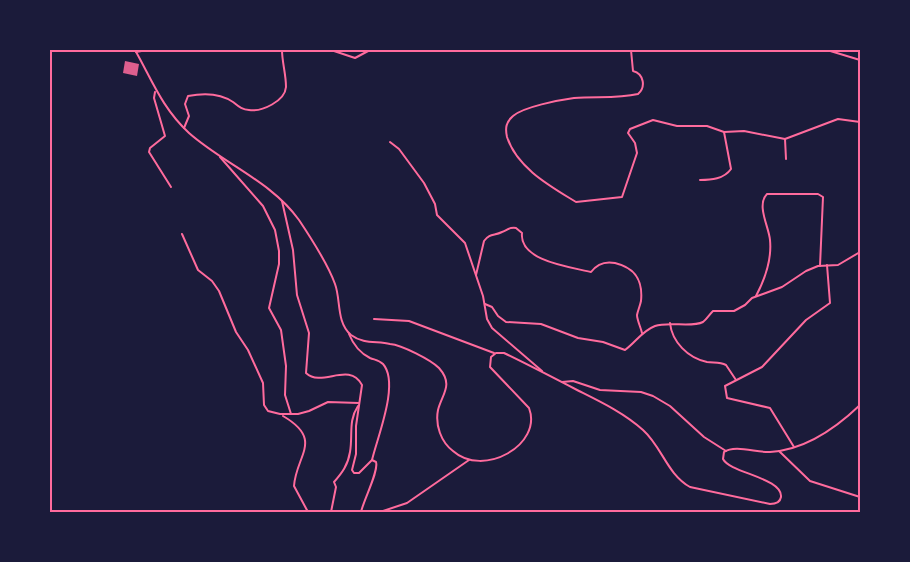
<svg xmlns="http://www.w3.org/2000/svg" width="910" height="562" viewBox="0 0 910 562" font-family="Manrope,sans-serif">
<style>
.building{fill:#dd5f8e}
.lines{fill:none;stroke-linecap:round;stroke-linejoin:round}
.minor{stroke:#ff6b9d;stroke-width:2}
.neatline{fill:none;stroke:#ff6b9d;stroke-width:2}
</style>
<rect width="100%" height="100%" fill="#1b1b3a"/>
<polygon class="building" points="125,61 139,64 137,76 123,73"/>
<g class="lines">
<g class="minor">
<path d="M135,50C152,80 162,108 189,133C224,164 271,181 299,220C309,235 329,267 335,284C341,300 336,322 351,335C363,344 377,341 390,344C402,345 431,360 439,368C454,385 442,394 438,410C435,425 441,442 453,451C483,478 543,445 529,408L490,367L491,357L496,353H504C529,365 554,378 579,391C601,402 624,413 643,430C662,447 667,474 690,487L770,504C775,504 780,503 781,497C783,478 730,473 723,459L724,452C735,444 757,453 770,452C805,450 836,428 860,405"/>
<polyline points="331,50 355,58 370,50"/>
<path d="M631,50L633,71C644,74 646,87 638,94C617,99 595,96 574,98C559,100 523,107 513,116C506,122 505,128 507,137C517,168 550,186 576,202L622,197L637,153L635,143L628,133L630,129L653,120L677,126H707L724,132"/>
<polyline points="827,50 860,60"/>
<polyline points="136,52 147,50"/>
<polyline points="155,92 154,98 165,136 150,148 149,152 171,187"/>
<path d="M184,128L189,116L185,104L188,96C203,93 220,93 233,102C238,106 242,110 249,110C262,112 285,101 286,87C286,74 282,62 282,50"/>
<polyline points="785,139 786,159"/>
<polyline points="390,142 399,149 424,183 435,204 437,215 465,243 483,296 487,319 492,328 542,371"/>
<polyline points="220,157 263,206 275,230 279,251 279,264 269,308 281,330 286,366 285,395 291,414"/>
<path d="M700,180C711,180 724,179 731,169L724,132L744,131L785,139L838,119L860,122"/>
<path d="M282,201L293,250L297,295L309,333L306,373C322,388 349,361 362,385L356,426V454L352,470L354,473H359L372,460L376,462C379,471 364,499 361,512"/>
<polyline points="182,234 198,270 212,281 219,291 236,332 248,350 263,383 264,405 268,411 280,414 298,414 309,411 328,402 359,403"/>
<path d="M476,275L484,241C490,233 494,236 502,232C508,230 508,227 516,228L522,233C519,261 570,267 591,272C597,264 605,261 615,263C636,268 643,281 641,301C640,306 638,310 637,315C637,320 641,328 642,333"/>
<path d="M756,296C765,279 772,260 770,240C769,227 756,205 767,194H818L823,197L820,266"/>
<path d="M485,304L492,307L498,316L506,322L541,324L578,338L603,342L625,350C636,342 642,331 655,326C669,321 691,328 703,322C707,319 709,315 713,311H734L745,305L752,298L782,287L806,271L818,266L838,265L860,252"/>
<polyline points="374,319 409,321 494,353"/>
<path d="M670,323C672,342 688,358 707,362C714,363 720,362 726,365L736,380"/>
<path d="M349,334C353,344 360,353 370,358C375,360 379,360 383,364C400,383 377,438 372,460"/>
<polyline points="562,382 573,381 600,390 641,392 653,396 670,406 704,437 726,451"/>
<path d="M283,416C324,440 296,455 294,486L308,512"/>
<polyline points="794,447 770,408 727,398 725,386 762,367 806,320 830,303 827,265"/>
<polyline points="779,451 810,481 860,497"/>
<path d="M331,512L336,487L334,482C342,473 348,465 350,452C353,435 348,421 358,406"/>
<polyline points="380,512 407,503 469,460"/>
<polyline points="528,512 530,512"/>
</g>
</g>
<rect width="910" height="562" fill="none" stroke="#1b1b3a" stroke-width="102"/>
<rect x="51" y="51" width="808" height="460" class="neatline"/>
</svg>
